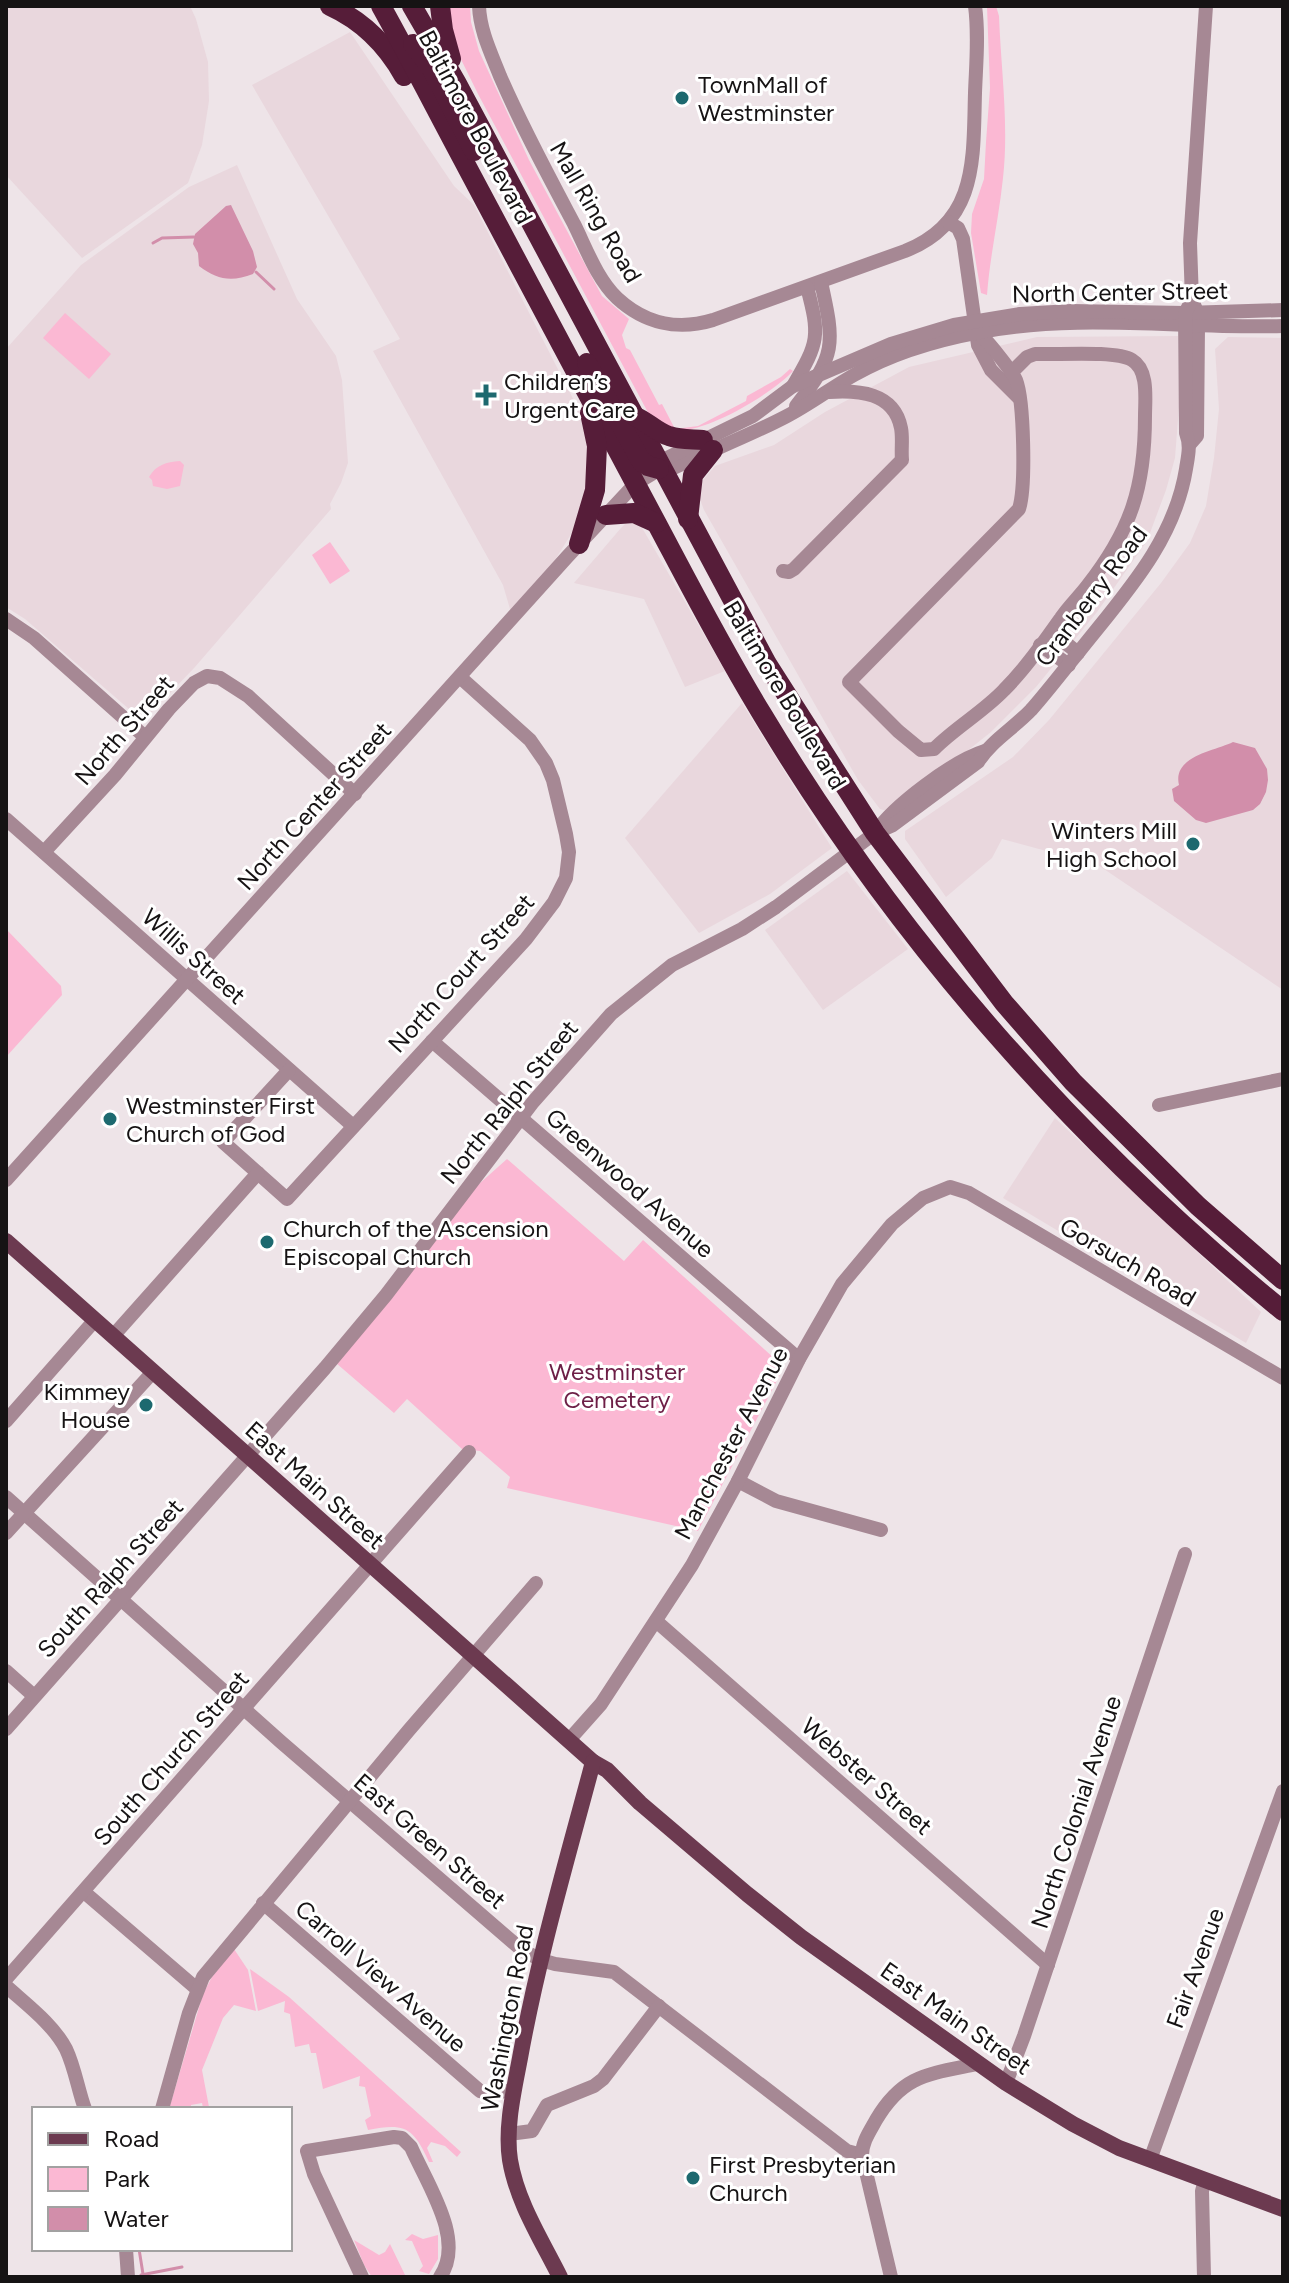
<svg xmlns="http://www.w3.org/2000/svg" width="1289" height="2283" viewBox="0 0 1289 2283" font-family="Figtree,sans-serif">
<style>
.built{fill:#e9d7dd}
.green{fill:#fbb8d3}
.water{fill:#d28eaa}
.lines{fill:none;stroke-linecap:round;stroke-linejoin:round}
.stream{stroke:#d28eaa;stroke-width:3}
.minor{stroke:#a68894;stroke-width:14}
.major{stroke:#6c3a50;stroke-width:16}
.highway{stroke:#561d39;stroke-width:20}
.poi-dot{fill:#1d696f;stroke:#fff;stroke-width:3}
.labels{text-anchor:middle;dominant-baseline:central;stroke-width:6;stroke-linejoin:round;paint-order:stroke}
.poi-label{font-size:24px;fill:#161314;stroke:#fff;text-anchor:start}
.street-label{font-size:24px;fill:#161314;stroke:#fff}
.park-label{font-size:24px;fill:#6d1e46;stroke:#fff}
</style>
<rect width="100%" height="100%" fill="#eee4e8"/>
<g class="built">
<polygon points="6,6 190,6 196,19 208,62 209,101 202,145 188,183 82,258 6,175"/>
<polygon points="350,32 454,186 474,205 587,426 588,507 530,600 512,616 503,585 373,351 400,339 252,85"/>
<polygon points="237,165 297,299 336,356 342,380 348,463 341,483 330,504 331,509 195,667 149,715 143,717 137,716 25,619 6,607 6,349 81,265 189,187"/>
<polygon points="1178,336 1179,406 1175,458 1166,490 1147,541 1097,612 1036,687 991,732 902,803 887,811 880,809 858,780 704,510 698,494 703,480 715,466 774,445 825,412 909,367 1037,337"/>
<polygon points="1228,337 1283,338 1283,990 1098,865 1002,839 992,858 946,897 905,839 905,831 1013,757 1049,720 1161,583 1190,543 1206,506 1214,458 1219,409 1215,349"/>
<polygon points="634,523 641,526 725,671 685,687 644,599 574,583 621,528 625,524"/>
<polygon points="742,703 832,848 770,894 699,933 625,838"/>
<polygon points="847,871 908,949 823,1010 765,930"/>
<polygon points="1055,1118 1261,1312 1246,1343 1003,1198"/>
</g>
<g class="green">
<path d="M444,6H470L471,22L479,51L529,160L602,296L629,319L622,335L626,348L630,350L659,405L662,404L675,429L698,426L746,401L747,396L781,377L790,369L793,371C772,394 702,436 672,430L670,432L652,420L478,94L452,41Z"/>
<path d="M987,6H996L999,16C1001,70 1009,125 1003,178C999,217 990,255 987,295L981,293L971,233L972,214L984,179L986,142L990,88Z"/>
<polygon points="65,313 111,354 89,379 43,338"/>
<path d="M180,461L184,465L180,486L167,489L153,486L152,480L149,477C156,465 166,462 180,461Z"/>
<polygon points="330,542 350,571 330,584 312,555"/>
<polygon points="6,929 61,986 62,995 6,1057"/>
<polygon points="507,1159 624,1261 643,1240 784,1367 698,1531 507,1488 510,1477 480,1451 462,1449 407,1399 394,1413 336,1363 470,1192"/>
<polygon points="234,1949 248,1970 256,2011 234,2005 223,2018 202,2070 209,2107 203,2108 202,2103 191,2105 191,2109 169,2109 203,1994 212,1977"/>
<path d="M250,1969L289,1997L461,2152L457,2157L445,2146L431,2142L427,2148L433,2162H429C413,2127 405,2123 368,2130L365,2120L371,2116L365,2087L359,2086L360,2076L323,2089L316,2053H311L309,2044L295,2047L290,2014L284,2012L285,2001L258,2011Z"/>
<polygon points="412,2234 423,2239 438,2235 438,2259 429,2274 419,2271 423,2266 412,2241 405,2240"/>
<polygon points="354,2240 379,2255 385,2252 390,2244 406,2277 372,2277 364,2265"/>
</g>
<g class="water">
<path d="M231,205L253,251L257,267L253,274C232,282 217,280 199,266L198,253L193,244L195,234L226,206Z"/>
<path d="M1233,742L1255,748L1267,769L1268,780L1266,792L1260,804L1253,810L1206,823L1196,820L1174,801L1172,789L1179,785C1172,756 1215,751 1233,742Z"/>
</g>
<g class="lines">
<g class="stream">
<polyline points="153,243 162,238 194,237"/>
<polyline points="256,272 274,289"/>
<polyline points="139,2249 143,2274"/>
<polyline points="141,2275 182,2267"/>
</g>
<g class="minor">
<path d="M479,6C480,31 491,53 500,76C522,127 548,175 574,224C586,248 597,279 617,298C644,323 677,331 713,320L905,251C978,222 973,160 975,93C976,65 979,35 975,6"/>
<polyline points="948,222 958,228 963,239 978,345 991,370 1018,397"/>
<path d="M978,332C986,339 1012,371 1016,380C1024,401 1026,487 1019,509L849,682L898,731L921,750L934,749C956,727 983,712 1004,690C1025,669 1044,642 1061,618C1069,606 1079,597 1088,585C1131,530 1145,487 1145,416C1145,399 1149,370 1132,360C1115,350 1057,355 1035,354L1027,357L1012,372"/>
<path d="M793,386C819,342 820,336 807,287"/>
<path d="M796,406C836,355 835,345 821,282"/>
<polyline points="1190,444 1197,436 1198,326 1197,312 1192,300 1190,243 1206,6"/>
<path d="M660,469H671C709,451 749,436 787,416C810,404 831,388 854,375C892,353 937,340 980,332C1079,313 1183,329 1283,326"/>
<path d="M783,571L789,572L794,569L902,460C901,449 903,438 901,428C894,392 858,390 829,392"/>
<polyline points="6,619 34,638 144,736"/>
<polyline points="1052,632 1078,653"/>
<polyline points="1040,645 1069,665"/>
<polyline points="6,819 353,1126"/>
<path d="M875,833C894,805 953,761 985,751"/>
<polyline points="44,852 115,775 169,709 194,683 207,676 220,678 248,696 355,794"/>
<polyline points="432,1041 799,1359"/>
<polyline points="289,1070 223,1142 287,1199 526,939 554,902 566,878 569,852 566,834 553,780 546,763 530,740 461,678"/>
<polyline points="1159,1105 1283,1079"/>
<polyline points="6,1180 567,557 635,484 660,469 665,459 753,416 793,386 891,344 954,325 1020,314 1071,311 1185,313 1283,310"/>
<polyline points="113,1336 258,1173"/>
<polyline points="6,1421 95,1320"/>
<polyline points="738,1481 776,1501 881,1530"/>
<polyline points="6,1497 281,1742 522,1950 541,1960 555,1964 614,1972 847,2151 862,2155"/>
<polyline points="6,1533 153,1372"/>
<polyline points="656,1621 1048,1965"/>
<polyline points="6,1671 34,1696"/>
<path d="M6,1729L325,1368L386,1295L533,1102L611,1014L672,965L742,929L776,907L875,833L893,825L978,762C991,741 1014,728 1031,710C1047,692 1062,672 1078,653C1123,596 1174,543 1186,469C1188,456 1191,446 1186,433L1185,313L1192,300"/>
<polyline points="569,1740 601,1704 692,1565 738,1481 799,1359 842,1284 892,1224 923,1198 950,1187 969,1193 1283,1378"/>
<polyline points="84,1892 197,1989"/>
<path d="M263,1903L480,2091C489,2095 502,2090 514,2091"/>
<polyline points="6,1979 469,1452"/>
<path d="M6,1986C27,2005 53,2024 66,2049C75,2068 78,2090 85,2109"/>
<polyline points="1006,2083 1024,2036 1185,1554"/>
<polyline points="162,2109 189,2013 203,1977 409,1730 536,1583"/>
<polyline points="509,2134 532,2131 547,2105 594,2086 603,2079 659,2006"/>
<polyline points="1150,2160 1283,1791"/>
<polyline points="126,2249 128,2277"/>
<path d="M362,2277L314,2174L307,2151L394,2137L402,2138L411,2147C427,2184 466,2240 440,2277"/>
<path d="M891,2277L862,2155C862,2142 870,2131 876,2120C903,2074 929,2074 978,2064"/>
<polyline points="1204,2277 1202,2191 1205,2180"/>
</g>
<g class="major">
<polyline points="6,1241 593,1762 607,1770 640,1803 747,1894 801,1937 1006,2083 1073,2124 1119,2148 1283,2209"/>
<path d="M560,2277C541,2239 517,2202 510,2160C505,2127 514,2090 520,2058C538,1958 567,1860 593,1762"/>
</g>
<g class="highway">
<path d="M330,6C363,21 386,44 404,76"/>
<path d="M381,6C411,60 439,115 468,169C531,287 593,406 657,524C691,588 724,652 762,714C898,941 1078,1144 1283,1311"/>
<polyline points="412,6 456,82 767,664 875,833 1004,1003 1073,1082 1198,1206 1283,1280"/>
<polyline points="440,6 443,30 451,59"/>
<polyline points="413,44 432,69 474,151"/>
<polyline points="587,363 641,461 648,466 659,469"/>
<path d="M634,416C647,421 656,432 669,436C680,440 693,439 703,440"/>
<polyline points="606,515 634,513 656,523"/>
<polyline points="688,519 693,475 713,450"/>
<polyline points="579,544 595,490 597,446 590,413"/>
</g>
</g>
<g class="poi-dot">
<circle cx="682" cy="98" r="8"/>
<path d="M482 383h8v8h8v8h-8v8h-8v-8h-8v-8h8z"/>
<circle cx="1193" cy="844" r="8"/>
<circle cx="110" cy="1119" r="8"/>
<circle cx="267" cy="1242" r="8"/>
<circle cx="146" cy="1405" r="8"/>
<circle cx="693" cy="2178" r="8"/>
</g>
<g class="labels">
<g class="poi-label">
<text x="698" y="84">TownMall of<tspan x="698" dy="28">Westminster</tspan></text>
<text x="504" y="381">Children’s<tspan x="504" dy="28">Urgent Care</tspan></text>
<text x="1177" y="830" text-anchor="end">Winters Mill<tspan x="1177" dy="28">High School</tspan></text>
<text x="126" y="1105">Westminster First<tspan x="126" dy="28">Church of God</tspan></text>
<text x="283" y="1228">Church of the Ascension<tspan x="283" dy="28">Episcopal Church</tspan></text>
<text x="130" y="1391" text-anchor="end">Kimmey<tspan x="130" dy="28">House</tspan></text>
<text x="709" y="2164">First Presbyterian<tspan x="709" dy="28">Church</tspan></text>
</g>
<g class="street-label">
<text transform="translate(476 127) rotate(62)">Baltimore Boulevard</text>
<text transform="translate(596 212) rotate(60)">Mall Ring Road</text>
<text transform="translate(1120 292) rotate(-1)">North Center Street</text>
<text transform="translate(1091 596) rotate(-53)">Cranberry Road</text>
<text transform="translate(785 695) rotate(59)">Baltimore Boulevard</text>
<text transform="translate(124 730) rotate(-49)">North Street</text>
<text transform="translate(314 806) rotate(-48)">North Center Street</text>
<text transform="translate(194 956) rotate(42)">Willis Street</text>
<text transform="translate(461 973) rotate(-48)">North Court Street</text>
<text transform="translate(509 1102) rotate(-51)">North Ralph Street</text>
<text transform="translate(630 1183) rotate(41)">Greenwood Avenue</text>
<text transform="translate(1128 1262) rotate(30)">Gorsuch Road</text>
<text transform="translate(731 1443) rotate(-62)">Manchester Avenue</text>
<text transform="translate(315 1485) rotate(42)">East Main Street</text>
<text transform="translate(110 1578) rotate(-48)">South Ralph Street</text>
<text transform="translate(171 1758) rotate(-49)">South Church Street</text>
<text transform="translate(867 1776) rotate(41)">Webster Street</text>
<text transform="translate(1076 1812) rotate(-72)">North Colonial Avenue</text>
<text transform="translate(430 1841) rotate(41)">East Green Street</text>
<text transform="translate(1195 1968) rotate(-70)">Fair Avenue</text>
<text transform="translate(381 1976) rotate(41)">Carroll View Avenue</text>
<text transform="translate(507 2018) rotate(-79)">Washington Road</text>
<text transform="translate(956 2018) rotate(35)">East Main Street</text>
</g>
<g class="park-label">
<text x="617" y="1371">Westminster<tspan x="617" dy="28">Cemetery</tspan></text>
</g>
</g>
<rect width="1289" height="2283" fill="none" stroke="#161314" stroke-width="16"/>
<rect x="32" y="2107" width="260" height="144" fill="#ffffff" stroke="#a2a1a1" stroke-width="2"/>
<rect x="48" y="2133" width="40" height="12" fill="#6c3a50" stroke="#a2a1a1" stroke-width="2"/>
<text x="104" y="2147" font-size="24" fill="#161314">Road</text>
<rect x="48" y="2167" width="40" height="24" fill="#fbb8d3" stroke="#a2a1a1" stroke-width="2"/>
<text x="104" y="2187" font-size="24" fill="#161314">Park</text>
<rect x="48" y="2207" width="40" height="24" fill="#d28eaa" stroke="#a2a1a1" stroke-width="2"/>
<text x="104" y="2227" font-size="24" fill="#161314">Water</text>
</svg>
